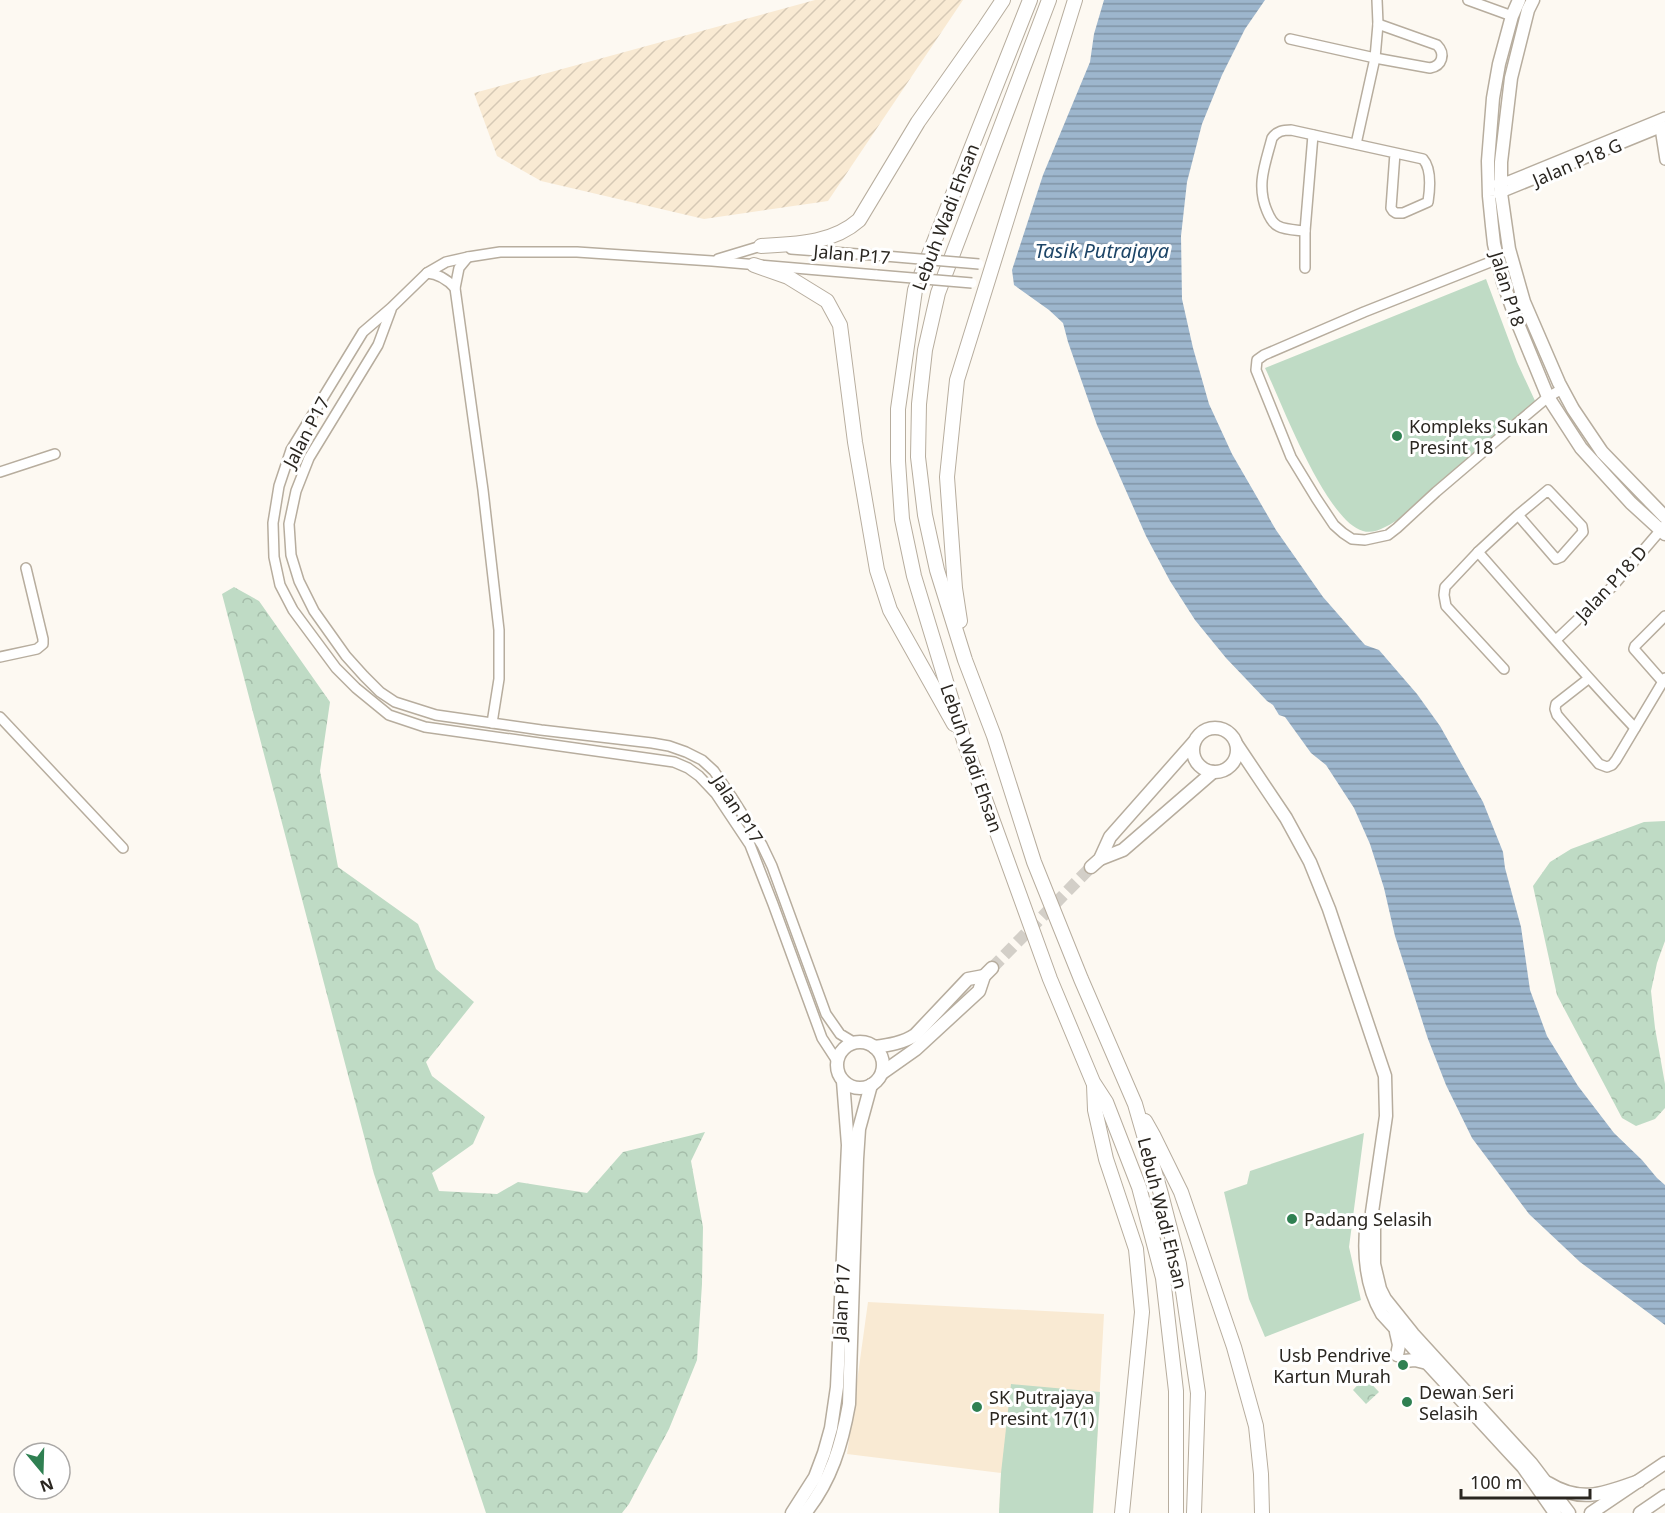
<svg xmlns="http://www.w3.org/2000/svg" width="1665" height="1513" viewBox="0 0 1665 1513" font-family="'Noto Sans',sans-serif">
<style>
.built{fill:#f9ead3}
.industrial{fill:url(#industrial-furrows)}
.forest{fill:url(#forest-crowns)}
.pitch{fill:#bfdbc5}
.water{fill:url(#water-rules)}
.lines{fill:none;stroke-linecap:round;stroke-linejoin:round}
.secondary-tunnel{stroke:#d3cfc8;stroke-width:12;stroke-dasharray:12 6;stroke-linecap:butt}
.street-casing{stroke:#b7ad9e;stroke-width:12}
.secondary-casing{stroke:#b7ad9e;stroke-width:15}
.primary-casing{stroke:#b7ad9e;stroke-width:16}
.street{stroke:#fff;stroke-width:9}
.secondary{stroke:#fff;stroke-width:12}
.primary{stroke:#fff;stroke-width:14}
.street-bridge-casing{stroke:#b7ad9e;stroke-width:12;stroke-linecap:butt}
.street-bridge{stroke:#fff;stroke-width:9}
.poi-dot{fill:#2f8052;stroke:#fff;stroke-width:2}
.labels{text-anchor:middle;dominant-baseline:central;stroke-width:6;stroke-linejoin:round;paint-order:stroke}
.street-label{font-size:18px;fill:#2a2620;stroke:#fff}
.poi-label{font-size:18px;fill:#2a2620;stroke:#fff;text-anchor:start}
.water-label{font-size:20px;font-style:italic;fill:#1d4567;stroke:#fff}
</style>
<defs>
<pattern id="industrial-furrows" width="10" height="10" patternUnits="userSpaceOnUse" patternTransform="scale(1.5)"><rect width="10" height="10" fill="#f9ead3"/><path d="M-1 1l2-2M0 10L10 0M9 11l2-2" fill="none" stroke="#d6c9b5"/></pattern>
<pattern id="forest-crowns" width="20" height="18" patternUnits="userSpaceOnUse" patternTransform="scale(1.5)"><rect width="20" height="18" fill="#bfdbc5"/><path d="M2 6a3 3 0 1 1 6 0M12 15a3 3 0 1 1 6 0" fill="none" stroke="#a4bca9"/></pattern>
<pattern id="water-rules" width="6" height="5" patternUnits="userSpaceOnUse" patternTransform="scale(1.5)"><rect width="6" height="5" fill="#9db6cd"/><path d="M0 2.5h6" fill="none" stroke="#8094a6"/></pattern>
</defs>
<rect width="100%" height="100%" fill="#fdf9f2"/>
<polygon class="built" points="868,1302 1104,1314 1093,1513 999,1513 1001,1473 847,1454"/>
<polygon class="industrial" points="815,0 963,0 828,201 704,219 541,181 497,156 474,93"/>
<g class="forest">
<polygon points="234,587 259,601 330,702 320,771 338,867 418,924 436,969 474,1002 426,1062 432,1076 485,1117 473,1144 432,1173 439,1191 497,1194 518,1182 587,1193 623,1152 705,1132 691,1161 703,1227 702,1284 697,1360 669,1429 629,1504 622,1513 486,1513 374,1174 222,594"/>
<polygon points="1665,821 1665,941 1657,963 1651,991 1655,1028 1665,1084 1665,1108 1655,1119 1636,1126 1622,1118 1557,995 1533,886 1550,862 1571,849 1644,822"/>
<polygon points="1365,1377 1379,1392 1366,1404 1353,1390"/>
</g>
<g class="pitch">
<path d="M1486,279L1517,362L1536,403L1401,518C1390,524 1376,535 1363,531C1326,521 1282,404 1265,368Z"/>
<polygon points="1364,1133 1349,1247 1361,1300 1265,1337 1249,1299 1224,1192 1247,1184 1250,1171"/>
<polygon points="1011,1384 1100,1392 1093,1513 999,1513 1001,1473"/>
</g>
<polygon class="water" points="1104,0 1265,0 1245,29 1222,75 1202,124 1187,182 1181,236 1182,299 1193,348 1209,404 1232,454 1276,530 1323,597 1365,645 1379,650 1417,694 1440,726 1483,802 1503,852 1505,868 1521,927 1530,990 1547,1036 1578,1086 1614,1133 1642,1160 1657,1178 1665,1185 1665,1325 1580,1262 1529,1214 1472,1138 1446,1085 1428,1039 1395,936 1384,888 1370,844 1354,808 1326,765 1311,753 1285,717 1279,715 1273,705 1267,701 1226,658 1195,620 1170,581 1146,536 1097,425 1068,342 1063,323 1049,310 1014,285 1012,270 1043,175 1090,62 1094,34"/>
<g class="lines">
<polyline class="secondary-tunnel" points="992,968 1091,867"/>
<g class="street-casing">
<g id="street">
<polyline points="1468,0 1512,16"/>
<path d="M1290,39L1375,58L1430,68C1442,66 1446,54 1437,45L1378,24"/>
<polyline points="1660,128 1665,160"/>
<polyline points="1356,144 1375,58 1378,24 1377,0"/>
<polyline points="1497,184 1511,180 1665,117"/>
<polyline points="1498,194 1665,126"/>
<path d="M1305,231C1297,230 1285,230 1278,226C1272,223 1269,216 1267,211C1256,185 1265,165 1272,138C1277,131 1283,130 1291,130L1423,159C1432,169 1430,189 1428,202L1403,213H1396L1393,211L1391,208L1395,153"/>
<polyline points="791,249 885,256"/>
<polyline points="468,257 459,268 455,288 483,490 499,630 499,679 492,723"/>
<polyline points="718,259 761,246 766,247"/>
<polyline points="1498,259 1364,312 1264,355 1257,360 1256,370 1291,457 1316,498 1334,525 1343,533 1352,539 1365,540 1388,535 1397,528 1436,492 1497,440 1548,397 1562,389"/>
<polyline points="1305,268 1305,231 1313,135"/>
<path d="M427,273C439,274 447,279 455,288"/>
<polyline points="391,310 378,345 309,458 296,491 289,524 291,555 299,581 314,611 346,656 364,676 380,692 395,702 436,715 541,730 652,743 669,746 686,752 702,760 714,771 731,796 762,845 772,866 826,1014 840,1034 855,1043"/>
<polyline points="0,472 55,454"/>
<path d="M1478,552C1530,611 1581,671 1635,728"/>
<polyline points="1556,640 1612,587 1665,525"/>
<polyline points="0,657 37,649 43,644 43,639 26,568"/>
<polyline points="1504,669 1446,606 1444,595 1445,587 1478,552 1518,515 1548,490 1582,526 1583,532 1561,557 1556,559 1518,515"/>
<polyline points="1588,679 1556,704 1555,709 1557,715 1599,764 1607,767 1612,765 1616,760 1665,678"/>
<polyline points="1663,682 1634,649 1635,646 1665,616"/>
<polyline points="0,717 123,848"/>
<polyline points="837,1061 822,1038 773,904 750,845 716,794 699,776 688,768 674,762 425,727 389,715 356,688 336,668 293,610 280,585 274,557 273,523 279,486 291,450 363,332 391,308 427,273 446,262 468,257 500,252 577,252 712,261 877,275"/>
</g>
</g>
<g class="secondary-casing">
<g id="secondary">
<polyline points="1519,0 1512,16 1499,64 1493,98 1488,161 1489,196 1492,226 1494,244 1503,282 1516,319 1548,397 1581,448 1631,503 1665,534"/>
<polyline points="1533,0 1528,10 1511,78 1501,162 1501,193 1509,249 1524,302 1559,383 1573,409 1602,452 1665,517"/>
<circle cx="1215" cy="750" r="22"/>
<polyline points="1237,745 1286,818 1310,862 1329,909 1385,1076 1386,1116 1372,1212 1374,1219 1374,1264 1380,1289 1385,1299 1413,1334 1531,1463 1569,1513"/>
<polyline points="1100,859 1123,850 1213,772"/>
<polyline points="1091,867 1100,859 1110,837 1194,742"/>
<circle cx="860" cy="1065" r="23"/>
<path d="M874,1047C889,1045 903,1043 915,1035L968,979L984,976"/>
<polyline points="882,1073 916,1049 979,991 984,976 992,968"/>
<path d="M1367,1220C1363,1253 1365,1285 1382,1314L1508,1451L1523,1467L1555,1513"/>
<polyline points="1396,1332 1399,1345 1397,1355"/>
<polyline points="1404,1361 1415,1360 1427,1363"/>
<path d="M1548,1483C1582,1504 1605,1493 1639,1481"/>
<polyline points="792,1513 815,1477 824,1453 831,1428 837,1387 848,1145 843,1081"/>
<path d="M805,1513C831,1481 842,1444 849,1404L857,1159L859,1129L871,1085"/>
<polyline points="1591,1513 1665,1463"/>
<polyline points="1640,1513 1665,1496"/>
</g>
</g>
<g class="primary-casing">
<g id="primary">
<polyline points="1030,0 915,290 898,409 898,461 902,519 914,576 965,744 1050,979 1093,1082 1106,1102 1139,1187 1163,1278 1176,1391 1176,1513"/>
<polyline points="1049,0 938,293 925,350 919,404 918,457 925,515 937,570 965,660 994,736 1034,862 1081,979 1135,1104 1161,1194 1179,1264 1198,1393 1194,1513"/>
<path d="M761,246C795,244 832,244 859,220L918,122L985,27L1003,0"/>
<polyline points="754,265 788,277 827,301 840,325 855,442 877,570 890,610 954,724"/>
<polyline points="960,621 955,588 947,477 957,380 1075,0"/>
<polyline points="1094,1085 1095,1110 1106,1159 1136,1249 1142,1312 1122,1513"/>
<polyline points="1145,1121 1154,1137 1181,1192 1234,1347 1256,1426 1261,1474 1262,1513"/>
</g>
</g>
<use href="#street" class="street"/>
<use href="#secondary" class="secondary"/>
<use href="#primary" class="primary"/>
<g class="street-bridge-casing">
<g id="street-bridge">
<polyline points="885,256 979,264"/>
<polyline points="877,275 972,283"/>
</g>
</g>
<use href="#street-bridge" class="street-bridge"/>
</g>
<g class="poi-dot">
<circle cx="1397" cy="436" r="6"/>
<circle cx="1292" cy="1219" r="6"/>
<circle cx="1403" cy="1365" r="6"/>
<circle cx="1407" cy="1402" r="6"/>
<circle cx="977" cy="1407" r="6"/>
</g>
<g class="labels">
<g class="street-label">
<text transform="translate(1577 162) rotate(-23)">Jalan P18 G</text>
<text transform="translate(945 217) rotate(-69)">Lebuh Wadi Ehsan</text>
<text transform="translate(852 254) rotate(5)">Jalan P17</text>
<text transform="translate(1508 289) rotate(73)">Jalan P18</text>
<text transform="translate(306 432) rotate(-62)">Jalan P17</text>
<text transform="translate(1611 583) rotate(-47)">Jalan P18 D</text>
<text transform="translate(972 758) rotate(71)">Lebuh Wadi Ehsan</text>
<text transform="translate(738 809) rotate(57)">Jalan P17</text>
<text transform="translate(1163 1213) rotate(76)">Lebuh Wadi Ehsan</text>
<text transform="translate(841 1302) rotate(-87)">Jalan P17</text>
</g>
<g class="poi-label">
<text x="1409" y="426">Kompleks Sukan<tspan x="1409" dy="21">Presint 18</tspan></text>
<text x="1304" y="1219">Padang Selasih</text>
<text x="1391" y="1355" text-anchor="end">Usb Pendrive<tspan x="1391" dy="21">Kartun Murah</tspan></text>
<text x="1419" y="1392">Dewan Seri<tspan x="1419" dy="21">Selasih</tspan></text>
<text x="989" y="1397">SK Putrajaya<tspan x="989" dy="21">Presint 17(1)</tspan></text>
</g>
<g class="water-label">
<text x="1102" y="250">Tasik Putrajaya</text>
</g>
</g>
<g transform="translate(42 1471) rotate(161)"><circle r="28" fill="#ffffff" stroke="#aaa8a6" stroke-width="1.5"/>
<path d="M0-4.5L10 22L0 15L-10 22Z" fill="#2f8052"/>
<text y="-9" font-size="16" font-weight="bold" text-anchor="middle" fill="#2a2620">N</text>
</g>
<path d="M1461 1489v9h129v-9" fill="none" stroke="#2a2620" stroke-width="3"/>
<text x="1470" y="1489" font-size="18" fill="#2a2620" stroke="#ffffff" stroke-width="4.5" paint-order="stroke">100 m</text>
</svg>
